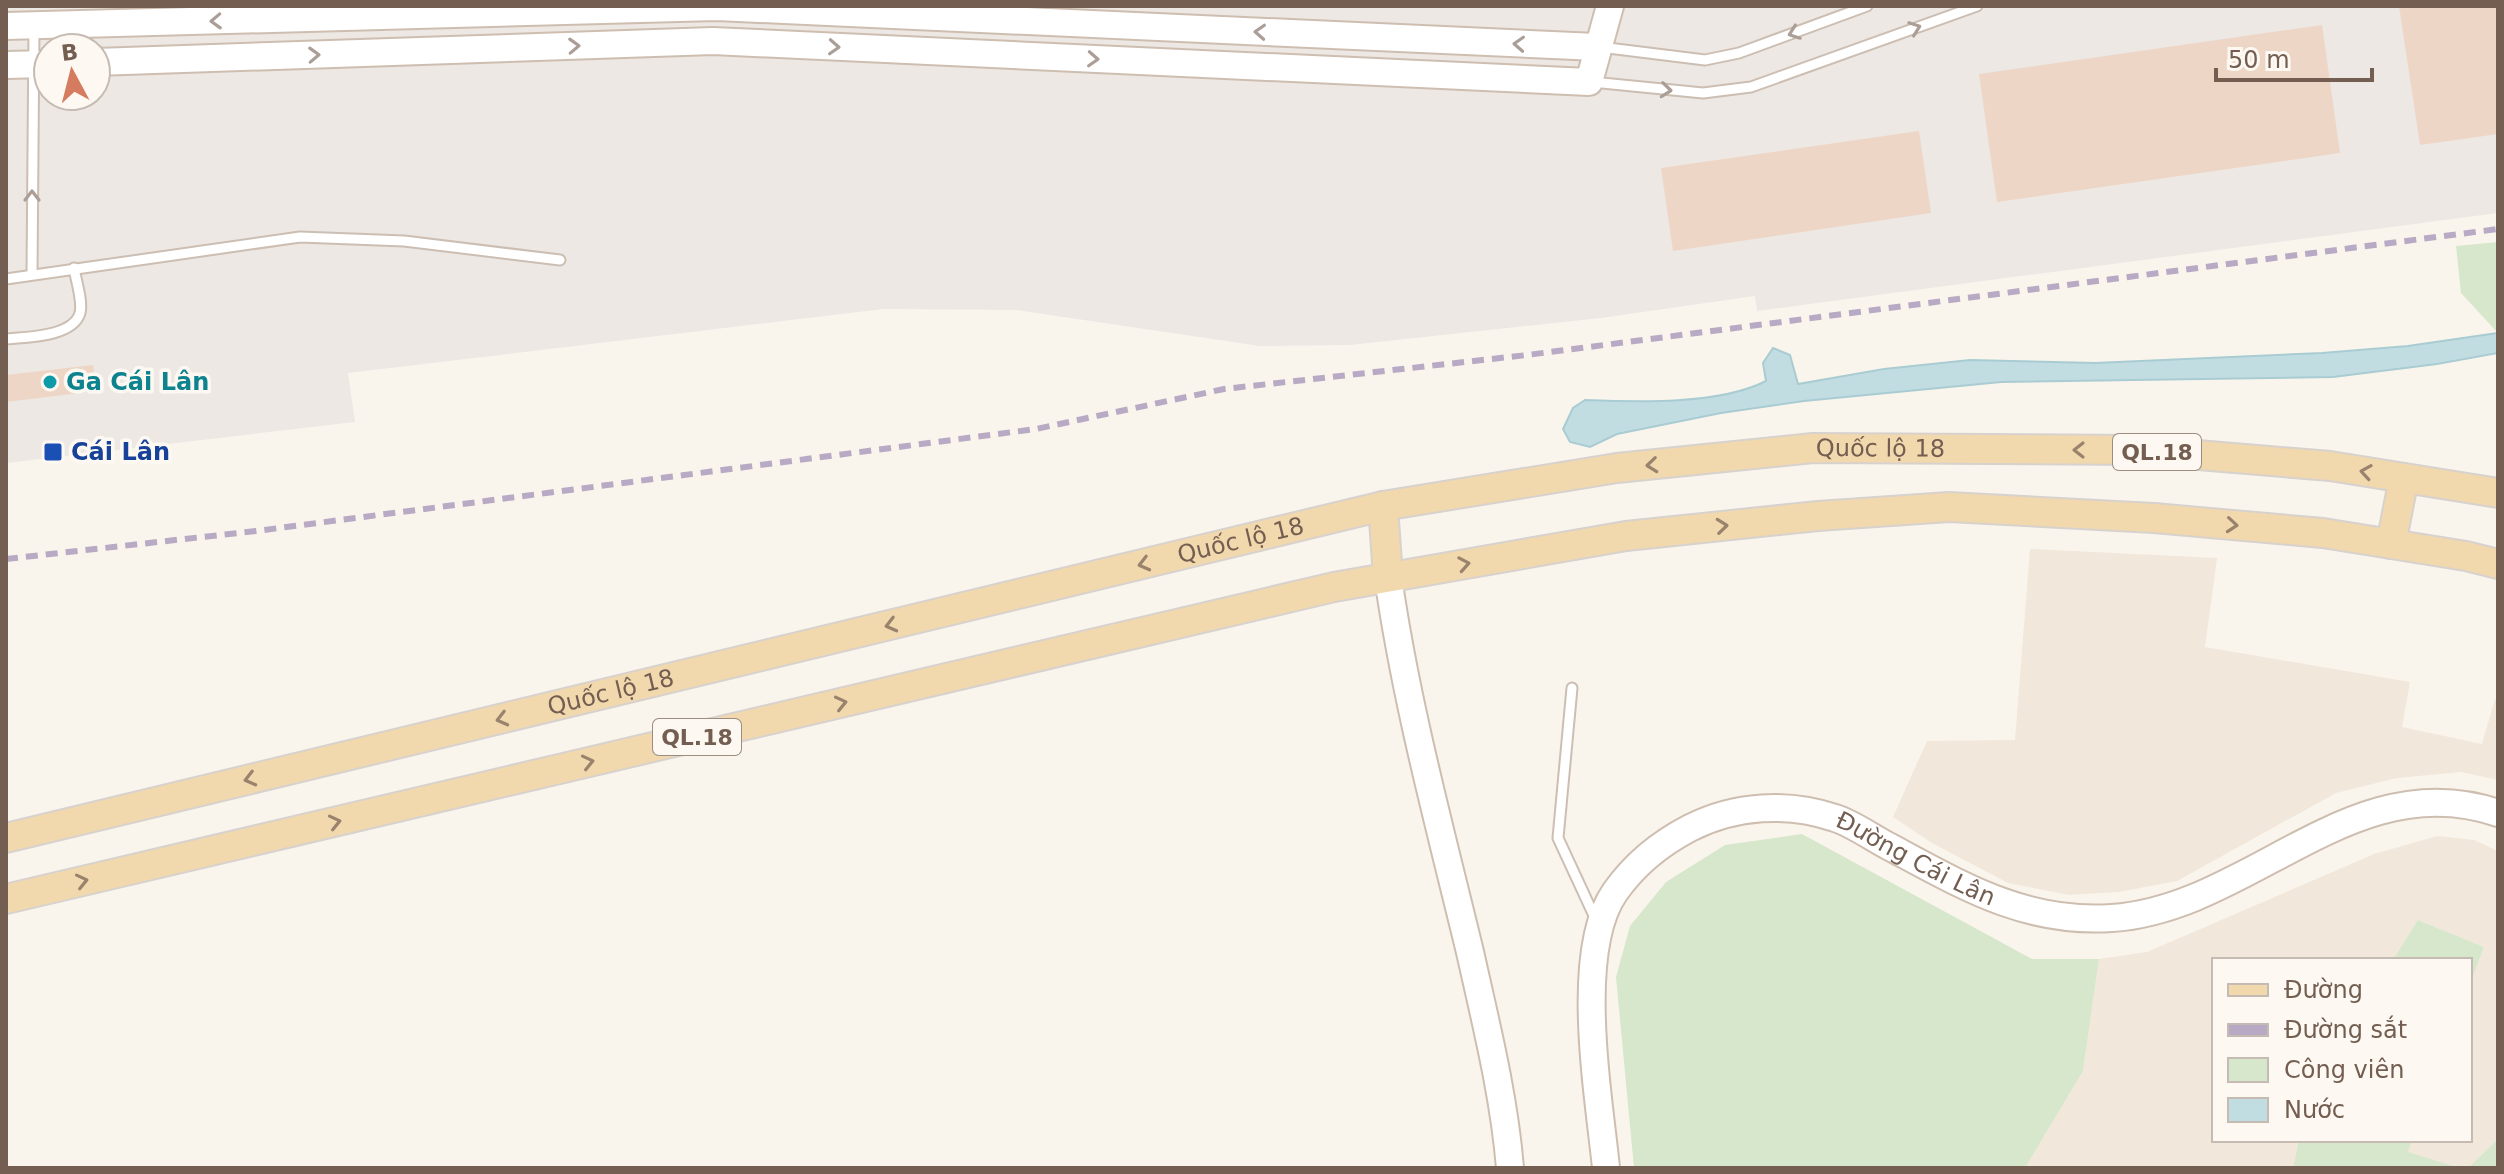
<svg xmlns="http://www.w3.org/2000/svg" width="2504" height="1174" viewBox="0 0 2504 1174" font-family="'DejaVu Sans',sans-serif">
<style>
.residential{fill:#f1e7db}
.industrial{fill:#ede8e4;fill-rule:evenodd}
.green{fill:#d6e7cb}
.water{fill:#c2dde2;stroke:#a9ccd3;stroke-width:2}
.building{fill:#edd6c6}
.lines{fill:none;stroke-linecap:round;stroke-linejoin:round}
.lane-casing{stroke:#ccbeb2;stroke-width:13}
.secondary-casing{stroke:#cebeb0;stroke-width:30}
.primary-casing{stroke:#d8d2ce;stroke-width:32}
.lane{stroke:#fff;stroke-width:9}
.secondary{stroke:#fff;stroke-width:26}
.primary{stroke:#f1d8ad;stroke-width:28}
.rail{stroke:#b8aac4;stroke-width:6;stroke-dasharray:12 8;stroke-linecap:butt}
.oneway{stroke:#ab9e97}
.oneway2{stroke:#99836d}
.culture-dot{fill:#0f9aa8;stroke:#fdf9f2;stroke-width:3}
.transit-dot{fill:#1a4fb4;stroke:#fdf9f2;stroke-width:3}
.labels{text-anchor:middle;dominant-baseline:central;stroke-width:7;stroke-linejoin:round;paint-order:stroke}
.shield{fill:#fdf9f2;stroke:#9c8c81;stroke-width:2}
.shield-label{font-size:22px;font-weight:bold;fill:#735e51}
.culture-label{font-size:24px;font-weight:bold;fill:#0d838f;stroke:#fdf9f2;text-anchor:start}
.street-label{font-size:24px;fill:#735e51;stroke:#fdf9f2}
.transit-label{font-size:24px;font-weight:bold;fill:#164399;stroke:#fdf9f2;text-anchor:start}
</style>
<rect width="100%" height="100%" fill="#faf5ec"/>
<g class="residential">
<polygon points="2030,549 2217,558 2205,647 2410,682 2402,727 2482,744 2495,699 2498,700 2498,780 2461,772 2397,778 2336,793 2177,881 2119,892 2069,895 2008,883 1932,843 1893,817 1927,741 2015,740"/>
<polygon points="2437,836 2474,840 2498,851 2498,1139 2468,1168 2460,1168 2407,1152 2412,1140 2470,1140 2470,984 2484,947 2418,920 2393,960 2214,960 2214,1140 2299,1140 2293,1168 2025,1167 2083,1071 2099,959 2147,952 2374,854"/>
</g>
<path class="industrial" d="M6,6H2498V213L1757,311L1755,296L1601,318L1350,345L1260,346L1016,310L884,309L348,373L355,422L6,463ZM48,48H96V96H48Z"/>
<g class="green">
<polygon points="2498,242 2498,333 2461,293 2456,246"/>
<polygon points="1802,834 2032,959 2099,959 2083,1071 2026,1166 2028,1168 1634,1168 1616,977 1630,926 1666,882 1725,845"/>
<polygon points="2418,920 2484,947 2470,984 2470,960 2393,960"/>
<polygon points="2498,1139 2498,1168 2468,1168"/>
<polygon points="2299,1140 2412,1140 2408,1152 2460,1168 2293,1168"/>
</g>
<path class="water" d="M2498,333V353L2437,364L2333,377L2001,382L1804,401L1721,413L1617,434L1590,447L1570,442L1563,429L1573,408L1585,400C1638,402 1719,405 1766,381L1763,363L1773,348L1790,355L1798,384L1884,369L1970,360L2095,363L2322,353L2408,346Z"/>
<g class="building">
<polygon points="2399,6 2498,6 2498,134 2420,145"/>
<polygon points="2322,25 2340,153 1997,202 1979,74"/>
<polygon points="1919,131 1931,213 1673,251 1661,168"/>
<polygon points="93,365 96,391 6,402 6,375"/>
</g>
<g class="lines">
<g class="lane-casing">
<g id="lane">
<polyline points="1600,47 1705,60 1739,53 1867,6"/>
<polyline points="1592,82 1703,93 1751,87 1977,6"/>
<polyline points="32,274 34,26"/>
<polyline points="6,279 300,237 404,241 560,260"/>
<path d="M6,339C27,337 73,337 80,313C83,301 76,281 74,268"/>
<polyline points="1572,688 1558,838 1596,920"/>
</g>
</g>
<g class="secondary-casing">
<g id="secondary">
<polyline points="6,26 717,7 1597,47"/>
<polyline points="96,62 713,41 1589,82 1610,6"/>
<polyline points="6,65 48,64"/>
<path d="M1388,577C1406,703 1440,828 1470,952C1486,1024 1504,1095 1510,1168"/>
<path id="s1" d="M1606,1168C1599,1097 1573,952 1615,892C1634,865 1661,843 1690,828C1735,805 1788,802 1835,818C1854,824 1872,838 1890,847C1963,886 2026,924 2112,918C2250,909 2352,763 2498,813"/>
</g>
</g>
<g class="primary-casing">
<g id="primary">
<polyline points="1383,506 1388,577"/>
<polyline points="2391,544 2404,478"/>
<path id="s2" d="M6,838L1383,506L1617,468L1813,448L2138,450L2330,466L2498,493"/>
<polyline points="6,899 1334,587 1626,536 1818,516 1949,507 2154,518 2323,533 2466,556 2498,564"/>
</g>
</g>
<use href="#lane" class="lane"/>
<use href="#secondary" class="secondary"/>
<use href="#primary" class="primary"/>
<polyline class="rail" points="6,559 256,531 1036,429 1224,389 1527,355 2498,229"/>
</g>
<defs><path id="oneway-chevron" d="M-2-3.5L2.5 0L-2 3.5" fill="none" stroke-width="1.6" stroke-linecap="round" stroke-linejoin="round" transform="scale(2)"/></defs>
<g class="oneway">
<use href="#oneway-chevron" transform="translate(216 21) rotate(178)"/>
<use href="#oneway-chevron" transform="translate(1915 28) rotate(-20)"/>
<use href="#oneway-chevron" transform="translate(1260 32) rotate(-177)"/>
<use href="#oneway-chevron" transform="translate(1794 33) rotate(160)"/>
<use href="#oneway-chevron" transform="translate(1519 44) rotate(-177)"/>
<use href="#oneway-chevron" transform="translate(574 46) rotate(-2)"/>
<use href="#oneway-chevron" transform="translate(834 47) rotate(3)"/>
<use href="#oneway-chevron" transform="translate(314 55) rotate(-2)"/>
<use href="#oneway-chevron" transform="translate(1093 59) rotate(3)"/>
<use href="#oneway-chevron" transform="translate(1666 90) rotate(6)"/>
<use href="#oneway-chevron" transform="translate(32 196) rotate(-90)"/>
</g>
<g class="oneway2">
<use href="#oneway-chevron" transform="translate(2079 450) rotate(-180)"/>
<use href="#oneway-chevron" transform="translate(1652 465) rotate(174)"/>
<use href="#oneway-chevron" transform="translate(2366 472) rotate(-171)"/>
<use href="#oneway-chevron" transform="translate(2232 525) rotate(5)"/>
<use href="#oneway-chevron" transform="translate(1722 526) rotate(-6)"/>
<use href="#oneway-chevron" transform="translate(1144 564) rotate(166)"/>
<use href="#oneway-chevron" transform="translate(1464 564) rotate(-10)"/>
<use href="#oneway-chevron" transform="translate(891 625) rotate(166)"/>
<use href="#oneway-chevron" transform="translate(841 703) rotate(-13)"/>
<use href="#oneway-chevron" transform="translate(502 719) rotate(166)"/>
<use href="#oneway-chevron" transform="translate(588 762) rotate(-13)"/>
<use href="#oneway-chevron" transform="translate(250 779) rotate(166)"/>
<use href="#oneway-chevron" transform="translate(335 822) rotate(-13)"/>
<use href="#oneway-chevron" transform="translate(82 881) rotate(-13)"/>
</g>
<circle class="culture-dot" cx="50" cy="382" r="8"/>
<rect class="transit-dot" x="43" y="442" width="20" height="20" rx="4"/>
<g class="labels">
<g class="shield">
<rect x="2113" y="434" width="88" height="36" rx="6"/>
<rect x="653" y="719" width="88" height="36" rx="6"/>
</g>
<g class="shield-label">
<text x="2157" y="452">QL.18</text>
<text x="697" y="737">QL.18</text>
</g>
<g class="culture-label">
<text x="66" y="382">Ga Cái Lân</text>
</g>
<g class="street-label">
<text stroke="none"><textPath href="#s2" startOffset="1918">Quốc lộ 18</textPath></text>
<text stroke="none"><textPath href="#s2" startOffset="1270">Quốc lộ 18</textPath></text>
<text stroke="none"><textPath href="#s2" startOffset="622">Quốc lộ 18</textPath></text>
<text stroke="none"><textPath href="#s1" startOffset="620">Đường Cái Lân</textPath></text>
</g>
<g class="transit-label">
<text x="71" y="452">Cái Lân</text>
</g>
</g>
<rect width="2504" height="1174" fill="none" stroke="#735e51" stroke-width="16"/>
<rect x="2212" y="958" width="260" height="184" fill="#fdf9f2" stroke="#c6bbb2" stroke-width="2"/>
<rect x="2228" y="984" width="40" height="12" fill="#f1d8ad" stroke="#c6bbb2" stroke-width="2"/>
<text x="2284" y="998" font-size="24" fill="#735e51">Đường</text>
<rect x="2228" y="1024" width="40" height="12" fill="#b8aac4" stroke="#c6bbb2" stroke-width="2"/>
<text x="2284" y="1038" font-size="24" fill="#735e51">Đường sắt</text>
<rect x="2228" y="1058" width="40" height="24" fill="#d6e7cb" stroke="#c6bbb2" stroke-width="2"/>
<text x="2284" y="1078" font-size="24" fill="#735e51">Công viên</text>
<rect x="2228" y="1098" width="40" height="24" fill="#c2dde2" stroke="#c6bbb2" stroke-width="2"/>
<text x="2284" y="1118" font-size="24" fill="#735e51">Nước</text>
<g transform="translate(72 72) rotate(353)"><circle r="38" fill="#fdf9f2" stroke="#c6bbb2" stroke-width="2"/>
<path d="M0-6L14 30L0 20L-14 30Z" fill="#d57c60"/>
<text y="-12" font-size="22" font-weight="bold" text-anchor="middle" fill="#735e51">B</text>
</g>
<path d="M2216 68v12h156v-12" fill="none" stroke="#735e51" stroke-width="4"/>
<text x="2228" y="68" font-size="24" fill="#735e51" stroke="#fdf9f2" stroke-width="6" paint-order="stroke">50 m</text>
</svg>
